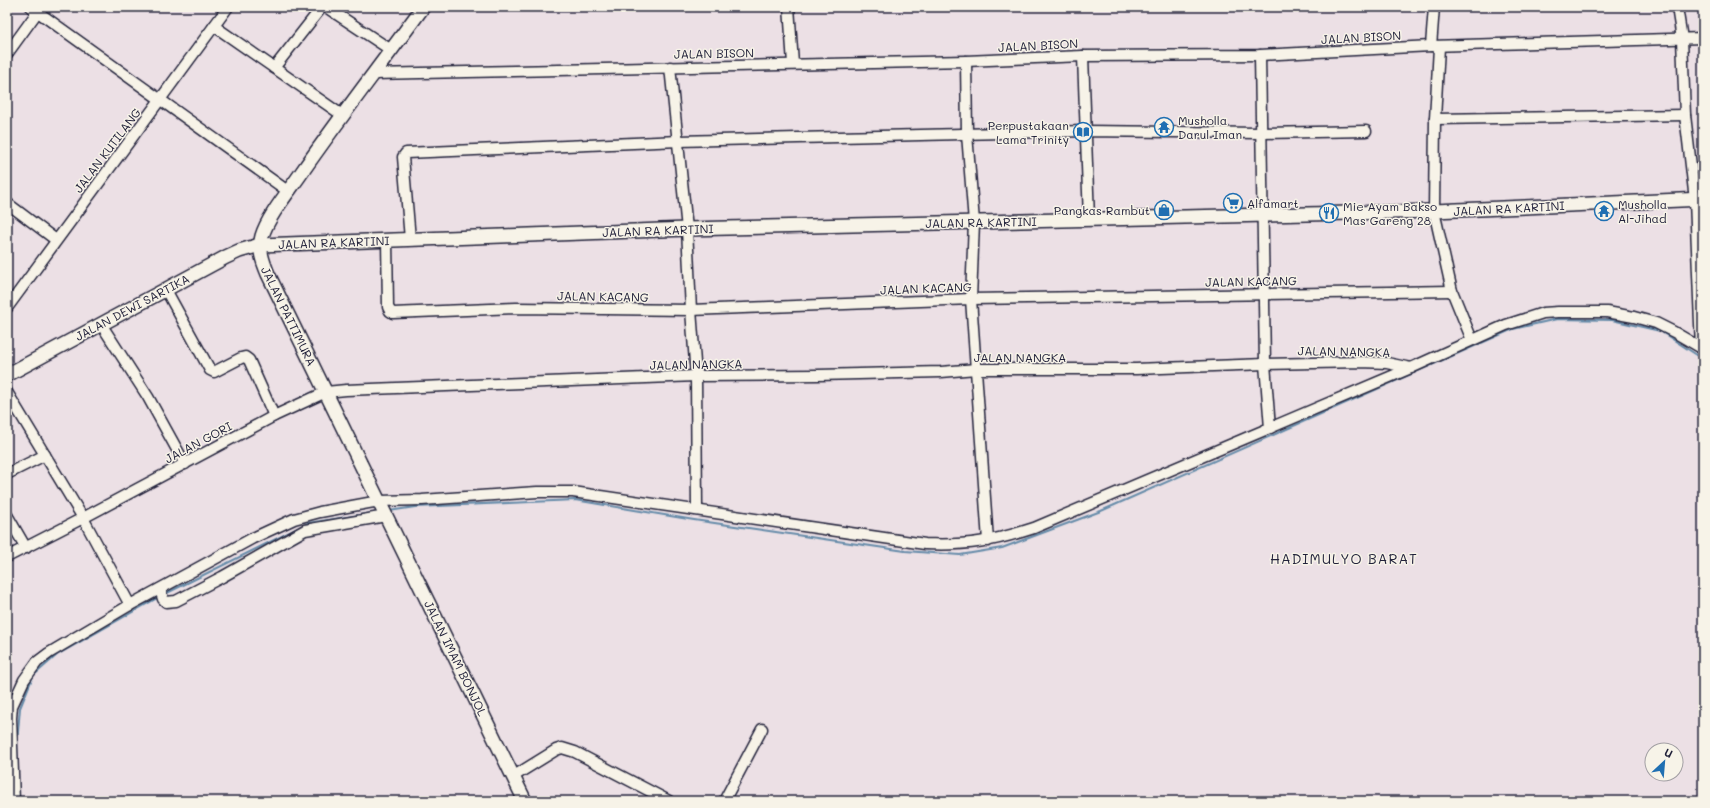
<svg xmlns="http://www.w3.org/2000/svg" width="1710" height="808" viewBox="0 0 1710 808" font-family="Mali,sans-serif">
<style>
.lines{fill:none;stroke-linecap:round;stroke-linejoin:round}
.stream{stroke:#658ba9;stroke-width:2}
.minor-casing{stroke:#22223b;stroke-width:13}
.major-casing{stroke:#22223b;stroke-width:16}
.minor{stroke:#f7f3e8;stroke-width:10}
.major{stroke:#f7f3e8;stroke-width:13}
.labels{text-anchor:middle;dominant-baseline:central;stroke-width:3;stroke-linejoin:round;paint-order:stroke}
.street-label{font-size:12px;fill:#22223b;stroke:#f7f3e8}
.poi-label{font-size:12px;fill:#22223b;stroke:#f7f3e8;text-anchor:start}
.quarter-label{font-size:14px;letter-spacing:1px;fill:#22223b;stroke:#f7f3e8}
</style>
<rect width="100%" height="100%" fill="#ece0e5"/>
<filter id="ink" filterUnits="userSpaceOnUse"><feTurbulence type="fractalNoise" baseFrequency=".025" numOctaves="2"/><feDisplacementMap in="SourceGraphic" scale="8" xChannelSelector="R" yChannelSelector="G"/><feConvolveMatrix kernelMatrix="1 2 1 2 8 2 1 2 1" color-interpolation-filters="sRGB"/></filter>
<g filter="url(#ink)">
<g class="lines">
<g class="stream">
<polyline points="389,511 415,507 575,500 694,520 905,551 960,555 1002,548 1101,511 1513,329 1557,319 1612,320 1660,331 1703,359"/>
<polyline points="165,594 308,523 379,512"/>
<polyline points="18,782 17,744 20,708 33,676 57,655 159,597"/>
</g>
<g class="minor-casing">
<g id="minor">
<polyline points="31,7 289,192"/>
<polyline points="326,7 391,50"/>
<polyline points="789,7 793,64"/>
<polyline points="1677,7 1682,39 1685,115 1695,200 1701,348"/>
<polyline points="214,26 342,115"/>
<polyline points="1431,46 1434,7"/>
<polyline points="1439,47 1435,119 1434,211 1452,291 1472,340"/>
<polyline points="7,54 41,7"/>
<polyline points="1260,55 1265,364 1270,428"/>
<polyline points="1083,56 1089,219"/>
<polyline points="966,61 967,134 974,222 971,299 988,541"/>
<polyline points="670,67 687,229 691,310 696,376 697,510"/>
<polyline points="274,68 322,7"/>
<polyline points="373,74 966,61 1083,56 1260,55 1431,46 1703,38"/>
<polyline points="1435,119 1685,115"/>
<polyline points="7,203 56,240"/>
<polyline points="410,239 403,157 406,153 679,141 1086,131 1260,133 1366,131"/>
<polyline points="387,240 388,307 390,311 393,313 516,308 691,310 971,299 1452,291"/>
<polyline points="166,290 210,370 214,372 241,358 245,357 249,360 274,416"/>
<polyline points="7,308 228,7"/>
<polyline points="101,324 148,397 185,464"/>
<polyline points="7,392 83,518 130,605"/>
<polyline points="7,474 45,455"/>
<polyline points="7,515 26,548"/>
<polyline points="7,557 83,518 274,416 326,392 346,390 696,376 818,375 941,372 976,369 1136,369 1265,364 1361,362 1387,363 1411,368"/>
<polyline points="160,589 163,599 166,602 176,601 222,577 305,530 386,516"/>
<polyline points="514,776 556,750 562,748 575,752 669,801"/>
<path d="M14,801L11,718L12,706L24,680L37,662L49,653L130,605L253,538L294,519L320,512L379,501L422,500L537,492H573L925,544C968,546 994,541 1034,528L1411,368L1506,325L1543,313L1558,312H1607L1634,317L1656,323L1674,332L1703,349"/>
<polyline points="724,801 762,729"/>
</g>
</g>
<g class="major-casing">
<g id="major">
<path d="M423,7C383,62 341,116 302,172C290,190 268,216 262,236C258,249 263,262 268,274L525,801"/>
<polyline points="7,375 226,257 239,251 260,245 687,229 1434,211 1703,199"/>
</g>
</g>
<use href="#minor" class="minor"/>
<use href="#major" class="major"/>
</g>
</g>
<defs>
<g id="temple-ring" transform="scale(1)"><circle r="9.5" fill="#f7f3e8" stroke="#1f6fb2" stroke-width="1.5"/><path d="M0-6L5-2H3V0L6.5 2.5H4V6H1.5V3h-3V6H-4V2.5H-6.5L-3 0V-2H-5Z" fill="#1f6fb2"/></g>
<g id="library-ring" transform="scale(1)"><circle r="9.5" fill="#f7f3e8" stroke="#1f6fb2" stroke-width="1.5"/><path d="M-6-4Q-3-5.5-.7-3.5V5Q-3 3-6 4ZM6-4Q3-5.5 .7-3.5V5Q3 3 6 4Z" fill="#1f6fb2"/></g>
<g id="supermarket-ring" transform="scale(1)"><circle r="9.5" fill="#f7f3e8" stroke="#1f6fb2" stroke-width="1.5"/><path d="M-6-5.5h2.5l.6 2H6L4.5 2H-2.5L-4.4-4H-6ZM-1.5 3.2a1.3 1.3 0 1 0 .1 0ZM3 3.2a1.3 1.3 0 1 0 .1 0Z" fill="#1f6fb2"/></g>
<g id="shop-ring" transform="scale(1)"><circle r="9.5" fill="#f7f3e8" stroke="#1f6fb2" stroke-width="1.5"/><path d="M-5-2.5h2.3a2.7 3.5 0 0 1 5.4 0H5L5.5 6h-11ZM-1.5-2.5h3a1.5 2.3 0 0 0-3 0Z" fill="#1f6fb2"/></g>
<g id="restaurant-ring" transform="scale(1)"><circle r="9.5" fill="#f7f3e8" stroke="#1f6fb2" stroke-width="1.5"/><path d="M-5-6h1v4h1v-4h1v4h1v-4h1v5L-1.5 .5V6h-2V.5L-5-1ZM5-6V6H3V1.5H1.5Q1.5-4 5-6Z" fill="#1f6fb2"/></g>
</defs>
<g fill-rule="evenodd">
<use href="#temple-ring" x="1164" y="127"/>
<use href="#library-ring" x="1083" y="132"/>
<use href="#supermarket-ring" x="1233" y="203"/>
<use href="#shop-ring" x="1164" y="210"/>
<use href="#temple-ring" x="1604" y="211"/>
<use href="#restaurant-ring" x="1329" y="213"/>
</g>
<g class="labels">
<g class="street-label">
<text transform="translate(1361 37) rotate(-3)">JALAN BISON</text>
<text transform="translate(1038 45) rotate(-3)">JALAN BISON</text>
<text transform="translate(714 53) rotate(-1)">JALAN BISON</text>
<text transform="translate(107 150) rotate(-53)">JALAN KUTILANG</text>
<text transform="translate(1509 208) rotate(-3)">JALAN RA KARTINI</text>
<text transform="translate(981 222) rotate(-1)">JALAN RA KARTINI</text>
<text transform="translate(658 230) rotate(-2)">JALAN RA KARTINI</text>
<text transform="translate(334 242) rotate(-2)">JALAN RA KARTINI</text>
<text transform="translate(1251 281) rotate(-1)">JALAN KACANG</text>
<text transform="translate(926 288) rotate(-2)">JALAN KACANG</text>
<text transform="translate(603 296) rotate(1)">JALAN KACANG</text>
<text transform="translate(132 307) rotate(-28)">JALAN DEWI SARTIKA</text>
<text transform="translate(289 316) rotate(64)">JALAN PATTIMURA</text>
<text transform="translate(1344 351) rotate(1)">JALAN NANGKA</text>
<text x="1020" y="357">JALAN NANGKA</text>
<text transform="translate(696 364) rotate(-1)">JALAN NANGKA</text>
<text transform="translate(198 442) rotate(-28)">JALAN GORI</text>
<text transform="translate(456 658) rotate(64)">JALAN IMAM BONJOL</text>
</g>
<g class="poi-label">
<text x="1178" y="120">Musholla<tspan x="1178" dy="14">Darul Iman</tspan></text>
<text x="1069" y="125" text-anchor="end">Perpustakaan<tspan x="1069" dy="14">Lama Trinity</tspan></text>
<text x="1247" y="203">Alfamart</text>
<text x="1618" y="204">Musholla<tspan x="1618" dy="14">Al-Jihad</tspan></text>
<text x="1343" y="206">Mie Ayam Bakso<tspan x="1343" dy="14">Mas Gareng 28</tspan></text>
<text x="1150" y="210" text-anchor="end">Pangkas Rambut</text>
</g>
<g class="quarter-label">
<text x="1344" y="558">HADIMULYO BARAT</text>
</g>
</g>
<rect width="1710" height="808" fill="none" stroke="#f7f3e8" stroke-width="24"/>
<rect x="12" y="12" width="1686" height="784" fill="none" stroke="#22223b" stroke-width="1.5" filter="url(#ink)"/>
<g transform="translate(1664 762) rotate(26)"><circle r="19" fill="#f7f3e8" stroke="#a29fa3"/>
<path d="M0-3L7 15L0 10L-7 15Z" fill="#1f6fb2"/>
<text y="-6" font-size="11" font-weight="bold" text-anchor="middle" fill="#22223b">U</text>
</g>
</svg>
